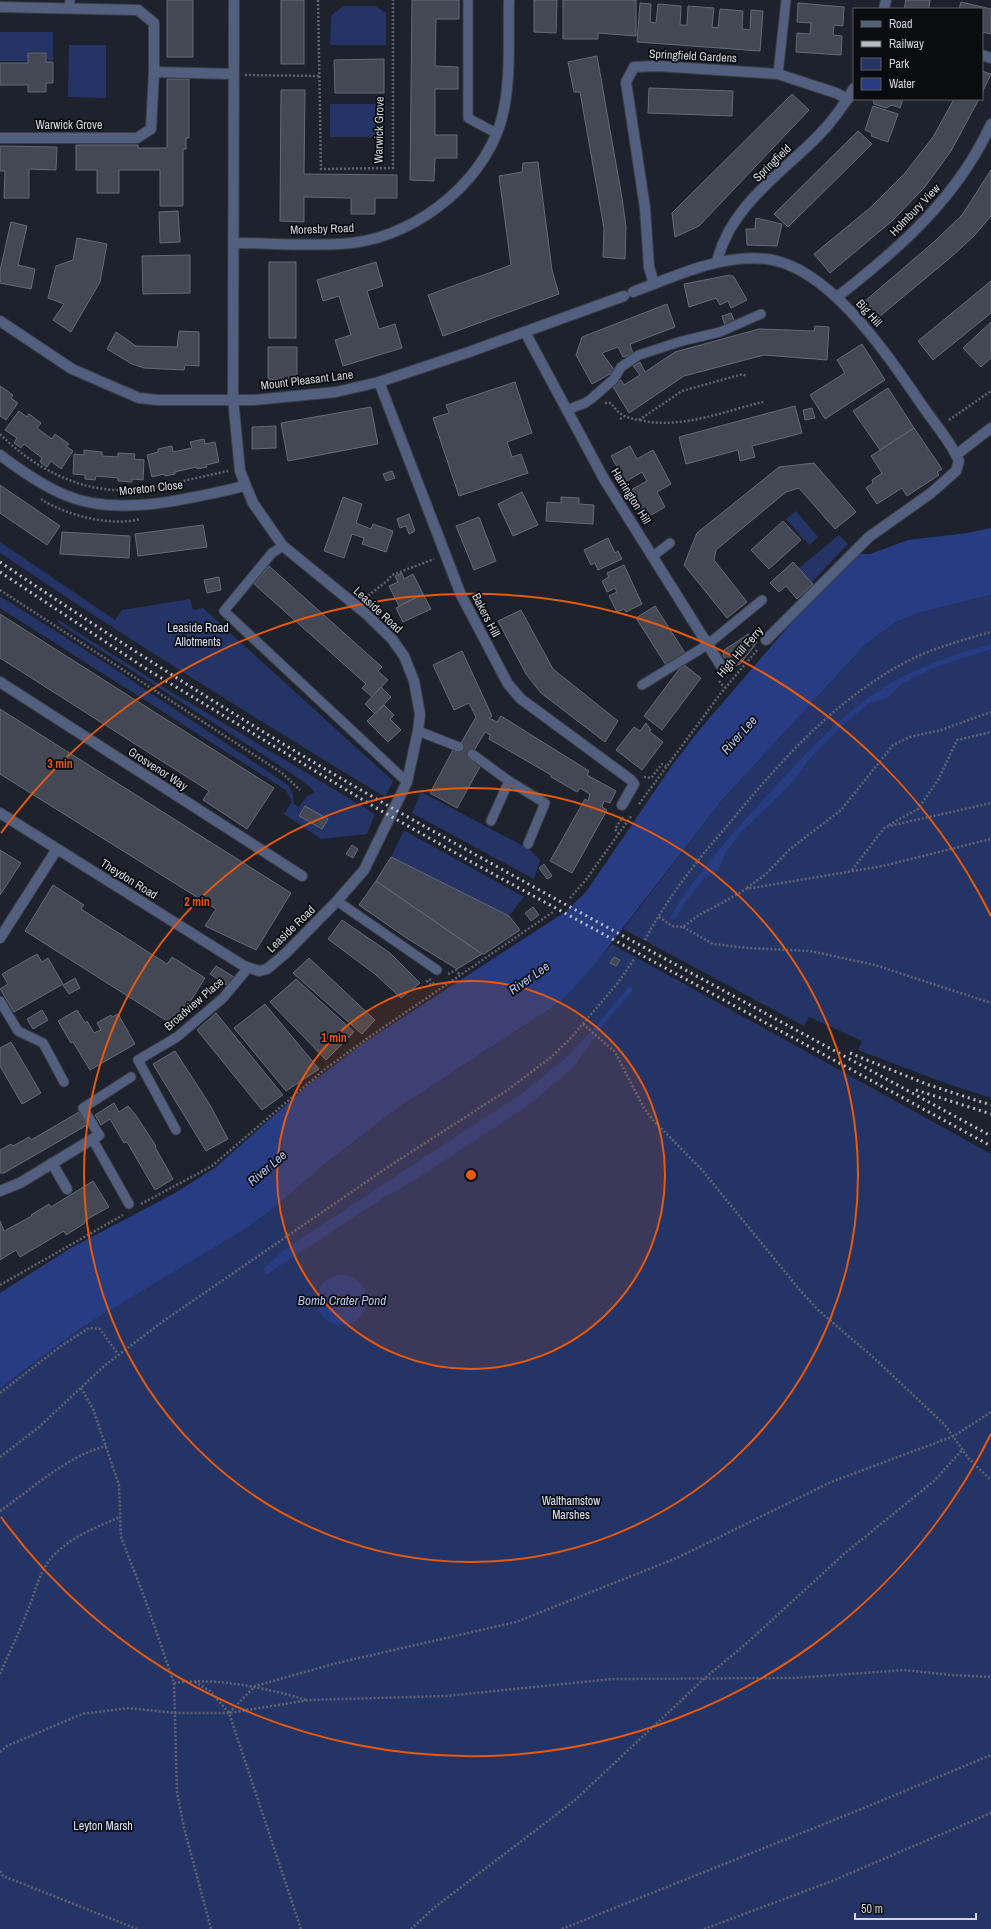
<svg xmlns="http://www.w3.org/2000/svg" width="991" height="1929" viewBox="0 0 991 1929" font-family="'Archivo Narrow',sans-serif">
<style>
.green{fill:#243466}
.water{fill:#273c82}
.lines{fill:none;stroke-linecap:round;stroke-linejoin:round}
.stream{stroke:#273c82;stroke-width:5}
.building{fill:#434854;stroke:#656a77}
.service-casing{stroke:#3b3f49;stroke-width:11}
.minor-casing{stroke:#3b3f49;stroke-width:12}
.path{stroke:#61646e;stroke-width:2.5;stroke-dasharray:2 2;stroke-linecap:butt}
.service{stroke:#525f7f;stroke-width:9}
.minor{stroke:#525f7f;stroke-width:10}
.rail{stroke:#b9bcc5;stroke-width:3;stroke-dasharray:2 4;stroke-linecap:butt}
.ring{fill:none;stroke:#e8590c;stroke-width:2}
.labels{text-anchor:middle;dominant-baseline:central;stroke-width:3.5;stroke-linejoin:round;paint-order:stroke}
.street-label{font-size:12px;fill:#d4d7df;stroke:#0a0c10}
.park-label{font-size:12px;fill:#d8e1f6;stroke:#0a0c10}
.water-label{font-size:13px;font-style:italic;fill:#b7c7f0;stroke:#0a0c10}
.centre{fill:#e8590c;stroke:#0a0c10;stroke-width:2}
.ring-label{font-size:12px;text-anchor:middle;font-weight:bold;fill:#e8590c;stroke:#0a0c10;stroke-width:3.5;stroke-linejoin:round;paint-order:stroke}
</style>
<rect width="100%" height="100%" fill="#1e222d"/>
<g class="green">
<polygon points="343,6 375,6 386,13 386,45 330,45 331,16"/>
<polygon points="0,32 53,32 53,60 47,60 46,52 28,52 27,61 0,61"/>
<polygon points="69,45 106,45 106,98 68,97"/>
<rect x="330" y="104" width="54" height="33"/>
<polygon points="796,511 818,537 809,545 786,519"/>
<polygon points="839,535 848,544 812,582 799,568"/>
<path d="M0,542L115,620L122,610L190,599L193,610L203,608L393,781L385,797C255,718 126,638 0,553Z"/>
<polygon points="991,595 991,1098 945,1083 858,1050 862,1041 809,1017 804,1026 623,929 723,799 865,645 898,621 918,613"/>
<path d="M0,596L109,665L288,785L293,794L294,804L299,807L306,797L314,792C310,784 284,770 276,763L75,634L59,623L57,619L170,691L375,814L367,834L321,839L284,814L292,802L286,790L3,610L0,608Z"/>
<polygon points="421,792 529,849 540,860 534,879 412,813"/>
<polygon points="404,830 407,832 524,897 509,916 391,857"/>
<polygon points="612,944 991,1154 991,1929 0,1929 0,1388 81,1328 242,1231 274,1208 326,1163 399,1107 553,1007"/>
</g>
<g class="water">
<polygon points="991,528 991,595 918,613 898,621 865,645 723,799 598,960 572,990 553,1007 399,1107 326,1163 274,1208 242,1231 81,1328 0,1388 0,1293 69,1249 175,1193 216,1167 312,1082 365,1042 565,912 586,892 673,764 701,728 798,615 860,554 870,554 908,540 967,533"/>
<path d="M991,644V649L932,668L901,684L888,698L870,703L846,722L810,758L790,785L739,834L724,855L719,870L705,877L686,901L675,920L670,917C699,869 739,826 777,785C805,755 833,723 867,699C903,672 948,656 991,644Z"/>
<polygon points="589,1033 595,1037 574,1067 529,1105 426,1173 372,1205 266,1275 263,1269 285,1249 521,1094 566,1058"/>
<circle cx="342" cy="1300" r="25"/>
</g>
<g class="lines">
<polyline class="stream" points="588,1039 630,989"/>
</g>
<g class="building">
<rect x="167" y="0" width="26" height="57"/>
<rect x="281" y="0" width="23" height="64"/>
<polygon points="412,0 459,0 459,19 436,19 435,66 458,67 458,89 435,89 435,135 457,135 457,158 435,158 434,181 410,180"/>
<polygon points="534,0 557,0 556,33 534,32"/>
<polygon points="563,0 636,0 636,36 598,33 598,39 563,39"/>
<polygon points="906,0 930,0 929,9 904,9"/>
<polygon points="961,2 991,9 991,34 982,32 982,9 959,9"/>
<polygon points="640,3 651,4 650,22 656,23 658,4 681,6 680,25 687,25 688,6 714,8 712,27 718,28 720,9 743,11 742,29 750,30 751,10 763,11 760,51 637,42"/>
<polygon points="798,3 844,7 843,26 834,25 833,35 842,36 841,55 796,52 797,33 810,34 811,23 797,22"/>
<polygon points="28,53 46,53 46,62 53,62 53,83 46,83 46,92 28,92 28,85 0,85 0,63 28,63"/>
<polygon points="597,56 622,198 626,227 625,259 603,257 604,228 580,92 574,92 568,62"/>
<polygon points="384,59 384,93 335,93 334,60"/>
<polygon points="982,71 991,74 982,93"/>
<polygon points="167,79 189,79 189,138 186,138 186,149 183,149 183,206 160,206 160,170 119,170 119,193 97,193 97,170 76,170 76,145 138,145 138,148 167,148"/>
<polygon points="649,88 733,91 732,116 648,113"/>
<polygon points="281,90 305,90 304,174 397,175 397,198 375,198 375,214 351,214 351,198 304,197 304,222 280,221"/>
<polygon points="792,94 809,110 699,226 675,237 672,213"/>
<polygon points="873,99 903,99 900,108 892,105 886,108 874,104"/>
<polygon points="954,99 979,99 951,151 924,188 892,221 830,273 814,254 871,207 905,173 933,137"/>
<polygon points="873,106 898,114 888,142 871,136 872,133 865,130"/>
<polygon points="858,131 872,144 788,227 774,214"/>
<polygon points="0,146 57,147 56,170 29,169 29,198 4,198 5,171 0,171"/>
<polygon points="538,162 552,270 559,294 443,336 428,295 511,265 499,176 522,172 523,163"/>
<polygon points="991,170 991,216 974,236 950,258 879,317 865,301 935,241 962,215"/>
<polygon points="178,211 180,242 160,243 159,212"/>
<polygon points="756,218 782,224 777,246 747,245 746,229 755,229"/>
<polygon points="11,222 27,226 18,265 35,269 31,289 0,283 0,271"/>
<polygon points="77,238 107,244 100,282 71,332 53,320 64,304 48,298 56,266 73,260"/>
<polygon points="190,255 190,293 143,294 142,256"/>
<rect x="269" y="262" width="27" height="76"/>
<polygon points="376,262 383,286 367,291 379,329 395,324 402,348 343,366 335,340 351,335 339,296 323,301 317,280"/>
<polygon points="730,275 734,277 747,300 731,308 728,301 720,305 716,298 689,307 684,284"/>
<polygon points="991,281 991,313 933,360 918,341"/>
<polygon points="667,304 675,327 630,344 633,354 623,357 618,347 602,353 615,371 592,384 576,355 582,337"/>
<polygon points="731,313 735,322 725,326 722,316"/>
<polygon points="991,322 991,358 981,367 963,348"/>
<polygon points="815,326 829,327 827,360 764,355 684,376 629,413 612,385 621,380 624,385 640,375 633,366 640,362 645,372 675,352 759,329 814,331"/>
<polygon points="179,331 199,332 199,366 185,365 184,370 144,368 132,364 107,349 116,332 136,346 177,347"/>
<polygon points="862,344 885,380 825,419 810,395 845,373 837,360"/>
<polygon points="268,347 297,347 297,379 268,380"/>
<polygon points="515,382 532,433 507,442 512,457 521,454 528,473 459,496 433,418 449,413 446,405"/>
<polygon points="0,386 13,395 11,398 18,403 6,420 0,416"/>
<polygon points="888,388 914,428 880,450 853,411"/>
<polygon points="795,406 802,433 752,446 755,457 740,461 738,450 686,464 679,437"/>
<polygon points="371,407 378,444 288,461 281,423"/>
<polygon points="812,408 815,418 805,420 803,410"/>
<polygon points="19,411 27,417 29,414 41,423 37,428 52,439 55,434 69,444 66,446 73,451 61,469 51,461 47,467 40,462 42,458 24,444 21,448 14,443 17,438 5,430"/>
<polygon points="276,426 276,448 252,449 252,427"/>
<polygon points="914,428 942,469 937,472 939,475 907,496 902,488 877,504 866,488 873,483 872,480 882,473 871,456"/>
<polygon points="204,439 205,444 215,442 219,462 206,465 207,467 197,469 196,467 175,472 175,474 165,476 164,474 152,477 147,455 158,452 158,449 172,446 173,452 192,448 190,442"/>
<polygon points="630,446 637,459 653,450 671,484 657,492 665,507 644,519 629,491 647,481 642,472 625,482 611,456"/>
<polygon points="84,450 102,452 102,456 118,457 118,453 135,454 134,459 144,460 143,480 132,479 132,482 118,481 118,478 96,476 95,480 85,479 85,475 73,474 74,454 84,455"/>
<polygon points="814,463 856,512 835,529 799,488 786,492 716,550 714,560 747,602 727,618 684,565 697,533 779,467"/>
<polygon points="392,471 395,478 386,481 383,474"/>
<polygon points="0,485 60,526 47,545 0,513"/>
<polygon points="522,492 538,525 513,536 498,504"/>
<polygon points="343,497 362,504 356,523 371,529 373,524 393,531 386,552 362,544 364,538 352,534 344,558 324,551"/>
<polygon points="561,497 579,498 579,504 594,505 593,524 546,521 547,502 561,503"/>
<polygon points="409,514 415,531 409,534 406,526 400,528 397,519"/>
<polygon points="479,517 496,561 474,570 456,526"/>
<polygon points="783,521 801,540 769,569 751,550"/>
<polygon points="203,525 207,547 138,556 135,534"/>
<polygon points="62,532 130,536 129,558 60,554"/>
<polygon points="608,538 615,553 618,551 622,559 598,570 595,563 591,565 584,550"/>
<polygon points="793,562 813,584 797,599 786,586 779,592 770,583"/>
<polygon points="624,565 642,604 626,612 624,609 617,612 609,596 617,592 615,588 607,592 602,581 609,577 607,573"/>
<polygon points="269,566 382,667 378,671 388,680 372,697 362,688 366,684 254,584"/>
<polygon points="402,573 404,579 413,574 423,594 399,606 389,586 398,582 395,576"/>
<polygon points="219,577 221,590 207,593 204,580"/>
<polygon points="423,594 431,609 403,622 396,608"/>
<polygon points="655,606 685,653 666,665 636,618"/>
<polygon points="521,610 553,669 618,721 605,742 541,693 526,674 498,621"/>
<polygon points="0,614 274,788 247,829 203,800 209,791 0,658"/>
<polygon points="748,634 757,642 752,649 744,637"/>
<polygon points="744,637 752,649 740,664 734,666 723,656 724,650"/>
<polygon points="462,651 492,716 489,718 497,722 501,716 589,771 587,775 616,791 610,803 604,801 602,807 607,810 572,873 550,861 585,799 588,801 590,794 580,788 577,792 551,777 551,775 489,739 490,735 485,732 469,759 481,765 457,808 430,793 453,750 456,752 476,717 469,703 454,710 433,665"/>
<polygon points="683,664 701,678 662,730 644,716"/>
<polygon points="381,687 391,697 375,714 365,704"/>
<polygon points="384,705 394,715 390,719 401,730 388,742 367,721"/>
<polygon points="0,709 291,893 256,950 205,926 216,909 0,774"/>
<polygon points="646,723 651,730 649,731 663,742 642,770 616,750 634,727 640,731"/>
<polygon points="305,806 328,819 322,829 299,816"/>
<polygon points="352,845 358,849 353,858 346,854"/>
<polygon points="0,850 21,863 0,895"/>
<polygon points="391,857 509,916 520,930 484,954 482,954 376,881"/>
<polygon points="544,864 552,876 547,879 539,868"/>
<polygon points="376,881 482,954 457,969 408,939 359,905"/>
<polygon points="53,885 84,905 81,909 167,964 172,957 205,978 175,1026 25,931"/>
<polygon points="533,907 539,915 531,921 525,913"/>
<polygon points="342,920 390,953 420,983 401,998 375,974 328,939"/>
<polygon points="37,954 42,962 48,958 63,984 14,1012 0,989 8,984 2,974"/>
<polygon points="614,957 620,960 616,966 610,963"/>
<polygon points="309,958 375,1020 362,1034 293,973"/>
<polygon points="216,966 234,977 228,986 210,974"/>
<polygon points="75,978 80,988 69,994 63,985"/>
<polygon points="296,979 354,1032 326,1060 270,1002"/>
<polygon points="265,1004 319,1069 286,1091 234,1028"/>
<polygon points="42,1010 48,1020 33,1029 27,1019"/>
<polygon points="77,1010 85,1023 87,1021 94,1033 101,1030 97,1023 111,1015 112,1017 118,1014 135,1044 90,1070 73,1042 71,1043 58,1021"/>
<polygon points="216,1013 283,1095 262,1110 197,1030"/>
<polygon points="11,1042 41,1093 22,1104 0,1066 0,1048"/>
<polygon points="175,1051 210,1105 228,1139 206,1151 153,1064"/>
<polygon points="114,1103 119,1112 128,1106 135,1114 156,1146 155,1147 173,1179 155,1190 127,1142 124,1143 110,1119 101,1125 95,1115"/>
<polygon points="79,1112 87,1125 4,1173 0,1173 0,1150 11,1144 13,1146 29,1137 31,1140"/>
<polygon points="93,1181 109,1207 84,1221 85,1223 66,1235 64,1231 20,1257 16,1250 0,1260 0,1221 4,1231 32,1216 31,1215 49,1204 51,1207"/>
</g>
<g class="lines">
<g class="service-casing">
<g id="service">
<polyline points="468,0 468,118 496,133"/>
<polyline points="69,8 70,0"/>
<polyline points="778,74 786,0"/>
<polyline points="567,410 585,403 591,399 614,379 621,367 639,355 682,341 720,332 761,314"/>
<polyline points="283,546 272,553 224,611 407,782"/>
<polyline points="653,556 670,543"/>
<polyline points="642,685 707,645 762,600"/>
<polyline points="418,731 459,747"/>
<polyline points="472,754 509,781 545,803 528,844"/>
<polyline points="491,821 509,781"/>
<polyline points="337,901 437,970"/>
<polyline points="0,1001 18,1031 43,1043 64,1082"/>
<polyline points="176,1130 138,1060 177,1037 223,998 248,968"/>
<polyline points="99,1135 83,1108 131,1077"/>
<polyline points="93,1140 129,1204"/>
</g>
</g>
<g class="minor-casing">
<g id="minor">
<polyline points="0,7 138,10 154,23 154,72 151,129 137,138 0,138"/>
<polyline points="884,9 886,0"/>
<polyline points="982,55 991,58"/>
<polyline points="154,72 233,74"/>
<path d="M234,243C273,243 313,247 352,243C420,235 491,177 504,109C511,73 508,36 509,0"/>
<path d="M717,262C729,207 782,173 819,135C833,121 844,105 854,88"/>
<polyline points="654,284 649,267 645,208 626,82 634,67 657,66 778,74 836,93 848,99"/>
<path d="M633,292C676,276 720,254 767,259C831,267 890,359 924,408C935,424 951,442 959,461L956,471L931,493L869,537L766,640"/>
<path d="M837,297C899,249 958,197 991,124"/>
<polyline points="0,321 72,369 139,398 158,400 253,400 336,392 379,382 469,352 624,296"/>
<polyline points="525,332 604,479 723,669"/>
<polyline points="379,382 461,595 508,684 521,699 631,780 634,784 622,805"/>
<path d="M0,455C20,470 41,485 65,495C118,518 191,498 245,486"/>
<polyline points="956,455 991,428"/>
<polyline points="0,682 302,876"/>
<polyline points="0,813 244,966 259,971 267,969 286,953 337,901 364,870 407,782 418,731 420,714 414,681 404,656 392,639 364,612 283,546 253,503 240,471 233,399 234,0"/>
<polyline points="0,938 57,849"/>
<polyline points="52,1163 67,1189"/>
<polyline points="0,1191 20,1183 99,1135"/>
</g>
</g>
<g class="path">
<polyline points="318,0 321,169 393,168 393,0"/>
<polyline points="245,75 319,76"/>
<path d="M605,403H611C619,415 626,418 639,420L682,391L743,374L747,377"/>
<polyline points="620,419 624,417"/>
<path d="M640,420C679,430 725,411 763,402"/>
<polyline points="949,420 991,391"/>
<path d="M0,434C31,466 79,492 125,490C159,488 194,478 228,471"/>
<path d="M41,499C65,515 111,527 140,519"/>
<polyline points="0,590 282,773 300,790"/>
<polyline points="365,598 387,581 392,575 434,559"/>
<polyline points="719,681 725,688"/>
<polyline points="644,777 651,778 662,764 666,766"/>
<polyline points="639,804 721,693 758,649"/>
<polyline points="889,825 918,809 938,780 957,740 991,732"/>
<polyline points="619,834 615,829 623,817"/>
<polyline points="852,870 885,827 991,803"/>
<polyline points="747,888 766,874 790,849 841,810 893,745 910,737 941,730 991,712"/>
<polyline points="570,898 585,881 632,815"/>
<polyline points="659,917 672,926 683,927 699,915 722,903 746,889 883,866 991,839"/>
<polyline points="683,927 713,944 748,948 810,951 875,965 991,1003"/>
<path d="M645,940C668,896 700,857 732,820C785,756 840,694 916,657C940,646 966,639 991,632"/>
<polyline points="448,974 456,970 460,975"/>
<polyline points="431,979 427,981 431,985 436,982"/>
<polyline points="583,1024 615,1052 644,1108 653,1120 702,1170 799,1289 818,1310 874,1358 945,1425 969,1459 991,1480"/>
<polyline points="141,1204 212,1166 325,1069 368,1038 553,912"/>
<polyline points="0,1285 123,1215"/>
<polyline points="81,1388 93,1409 119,1485 121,1537 145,1599 174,1683 177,1792 184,1828 211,1929"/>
<polyline points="0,1393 61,1346 89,1328 100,1329 118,1354"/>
<polyline points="0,1457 38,1428 104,1366 162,1322 388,1167 509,1089 550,1058 569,1040 617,984 635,958"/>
<path d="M0,1511C33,1488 67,1456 106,1446"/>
<path d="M0,1674C9,1653 19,1633 27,1612C35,1594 39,1571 52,1557C70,1537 97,1527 120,1517"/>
<polyline points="195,1682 210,1691 229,1713"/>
<path d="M174,1683C219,1677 264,1688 307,1700"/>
<polyline points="0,1752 7,1746 82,1714 129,1708 175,1713 229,1713 309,1700 446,1696 612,1679 794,1678 904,1670 951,1675 991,1677"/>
<polyline points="0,1871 3,1876 137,1929"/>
<polyline points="301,1929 229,1713 255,1686 337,1663 516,1622 679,1557 831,1482 954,1436 991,1412"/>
<polyline points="411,1929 435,1907 574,1801 705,1678 748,1642 844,1554 935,1480 963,1449"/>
<polyline points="562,1929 859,1810 991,1755"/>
<polyline points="704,1929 832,1881 991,1813"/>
</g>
<use href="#service" class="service"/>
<use href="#minor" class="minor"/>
<g class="rail">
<path d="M0,562C135,653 273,741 415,821C606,928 799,1031 991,1136"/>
<polyline points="0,572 148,670 378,809 475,864 991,1146"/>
<polyline points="850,1053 926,1084 991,1105"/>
<polyline points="916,1090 991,1114"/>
</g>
</g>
<circle cx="471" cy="1175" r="194" fill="#e8590c" fill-opacity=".12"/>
<g class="ring">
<circle cx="471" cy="1175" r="194"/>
<circle cx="471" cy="1175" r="387"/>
<path d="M991 1434A581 581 0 0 1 1 1517M1 833A581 581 0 0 1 991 916"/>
</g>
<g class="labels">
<g class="street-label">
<text transform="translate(693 56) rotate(3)">Springfield Gardens</text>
<text x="69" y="125">Warwick Grove</text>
<text transform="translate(379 130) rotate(-89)">Warwick Grove</text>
<text transform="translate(772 163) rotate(-44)">Springfield</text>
<text transform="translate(915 210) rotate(-46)">Holmbury View</text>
<text transform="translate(322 229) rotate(-2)">Moresby Road</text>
<text transform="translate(869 313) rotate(48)">Big Hill</text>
<text transform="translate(307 380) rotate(-7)">Mount Pleasant Lane</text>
<text transform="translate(151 488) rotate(-6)">Moreton Close</text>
<text transform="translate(631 496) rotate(58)">Harrington Hill</text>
<text transform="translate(378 610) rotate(43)">Leaside Road</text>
<text transform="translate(486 615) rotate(63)">Bakers Hill</text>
<text transform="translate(740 652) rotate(-49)">High Hill Ferry</text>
<text transform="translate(158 769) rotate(33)">Grosvenor Way</text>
<text transform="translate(129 879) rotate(32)">Theydon Road</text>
<text transform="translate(291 929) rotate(-44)">Leaside Road</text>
<text transform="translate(194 1004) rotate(-41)">Broadview Place</text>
</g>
<g class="park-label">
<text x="198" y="628">Leaside Road<tspan x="198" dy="14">Allotments</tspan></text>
<text x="571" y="1501">Walthamstow<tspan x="571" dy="14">Marshes</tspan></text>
<text x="103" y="1826">Leyton Marsh</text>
</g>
<g class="water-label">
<text transform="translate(739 735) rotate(-48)">River Lee</text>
<text transform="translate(529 978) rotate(-35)">River Lee</text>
<text transform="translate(267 1168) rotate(-41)">River Lee</text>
<text x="342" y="1300">Bomb Crater Pond</text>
</g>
</g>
<circle cx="471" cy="1175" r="6" class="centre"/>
<g class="ring-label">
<text x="60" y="768">3 min</text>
<text x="197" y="906">2 min</text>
<text x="334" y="1042">1 min</text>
</g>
<rect x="853" y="8" width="130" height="92" fill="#0a0c10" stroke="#5b5d63"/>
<rect x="861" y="21" width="20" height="6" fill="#525f7f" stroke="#5b5d63"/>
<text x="889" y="28" font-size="12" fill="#d4d7df">Road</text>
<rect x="861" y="41" width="20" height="6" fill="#b9bcc5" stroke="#5b5d63"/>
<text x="889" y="48" font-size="12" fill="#d4d7df">Railway</text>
<rect x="861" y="58" width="20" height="12" fill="#243466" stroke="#5b5d63"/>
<text x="889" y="68" font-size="12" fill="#d4d7df">Park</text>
<rect x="861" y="78" width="20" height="12" fill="#273c82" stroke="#5b5d63"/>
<text x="889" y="88" font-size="12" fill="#d4d7df">Water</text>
<path d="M855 1913v6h121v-6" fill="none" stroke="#d4d7df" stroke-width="2"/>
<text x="861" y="1913" font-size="12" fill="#d4d7df" stroke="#0a0c10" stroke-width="3" paint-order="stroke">50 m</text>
</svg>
